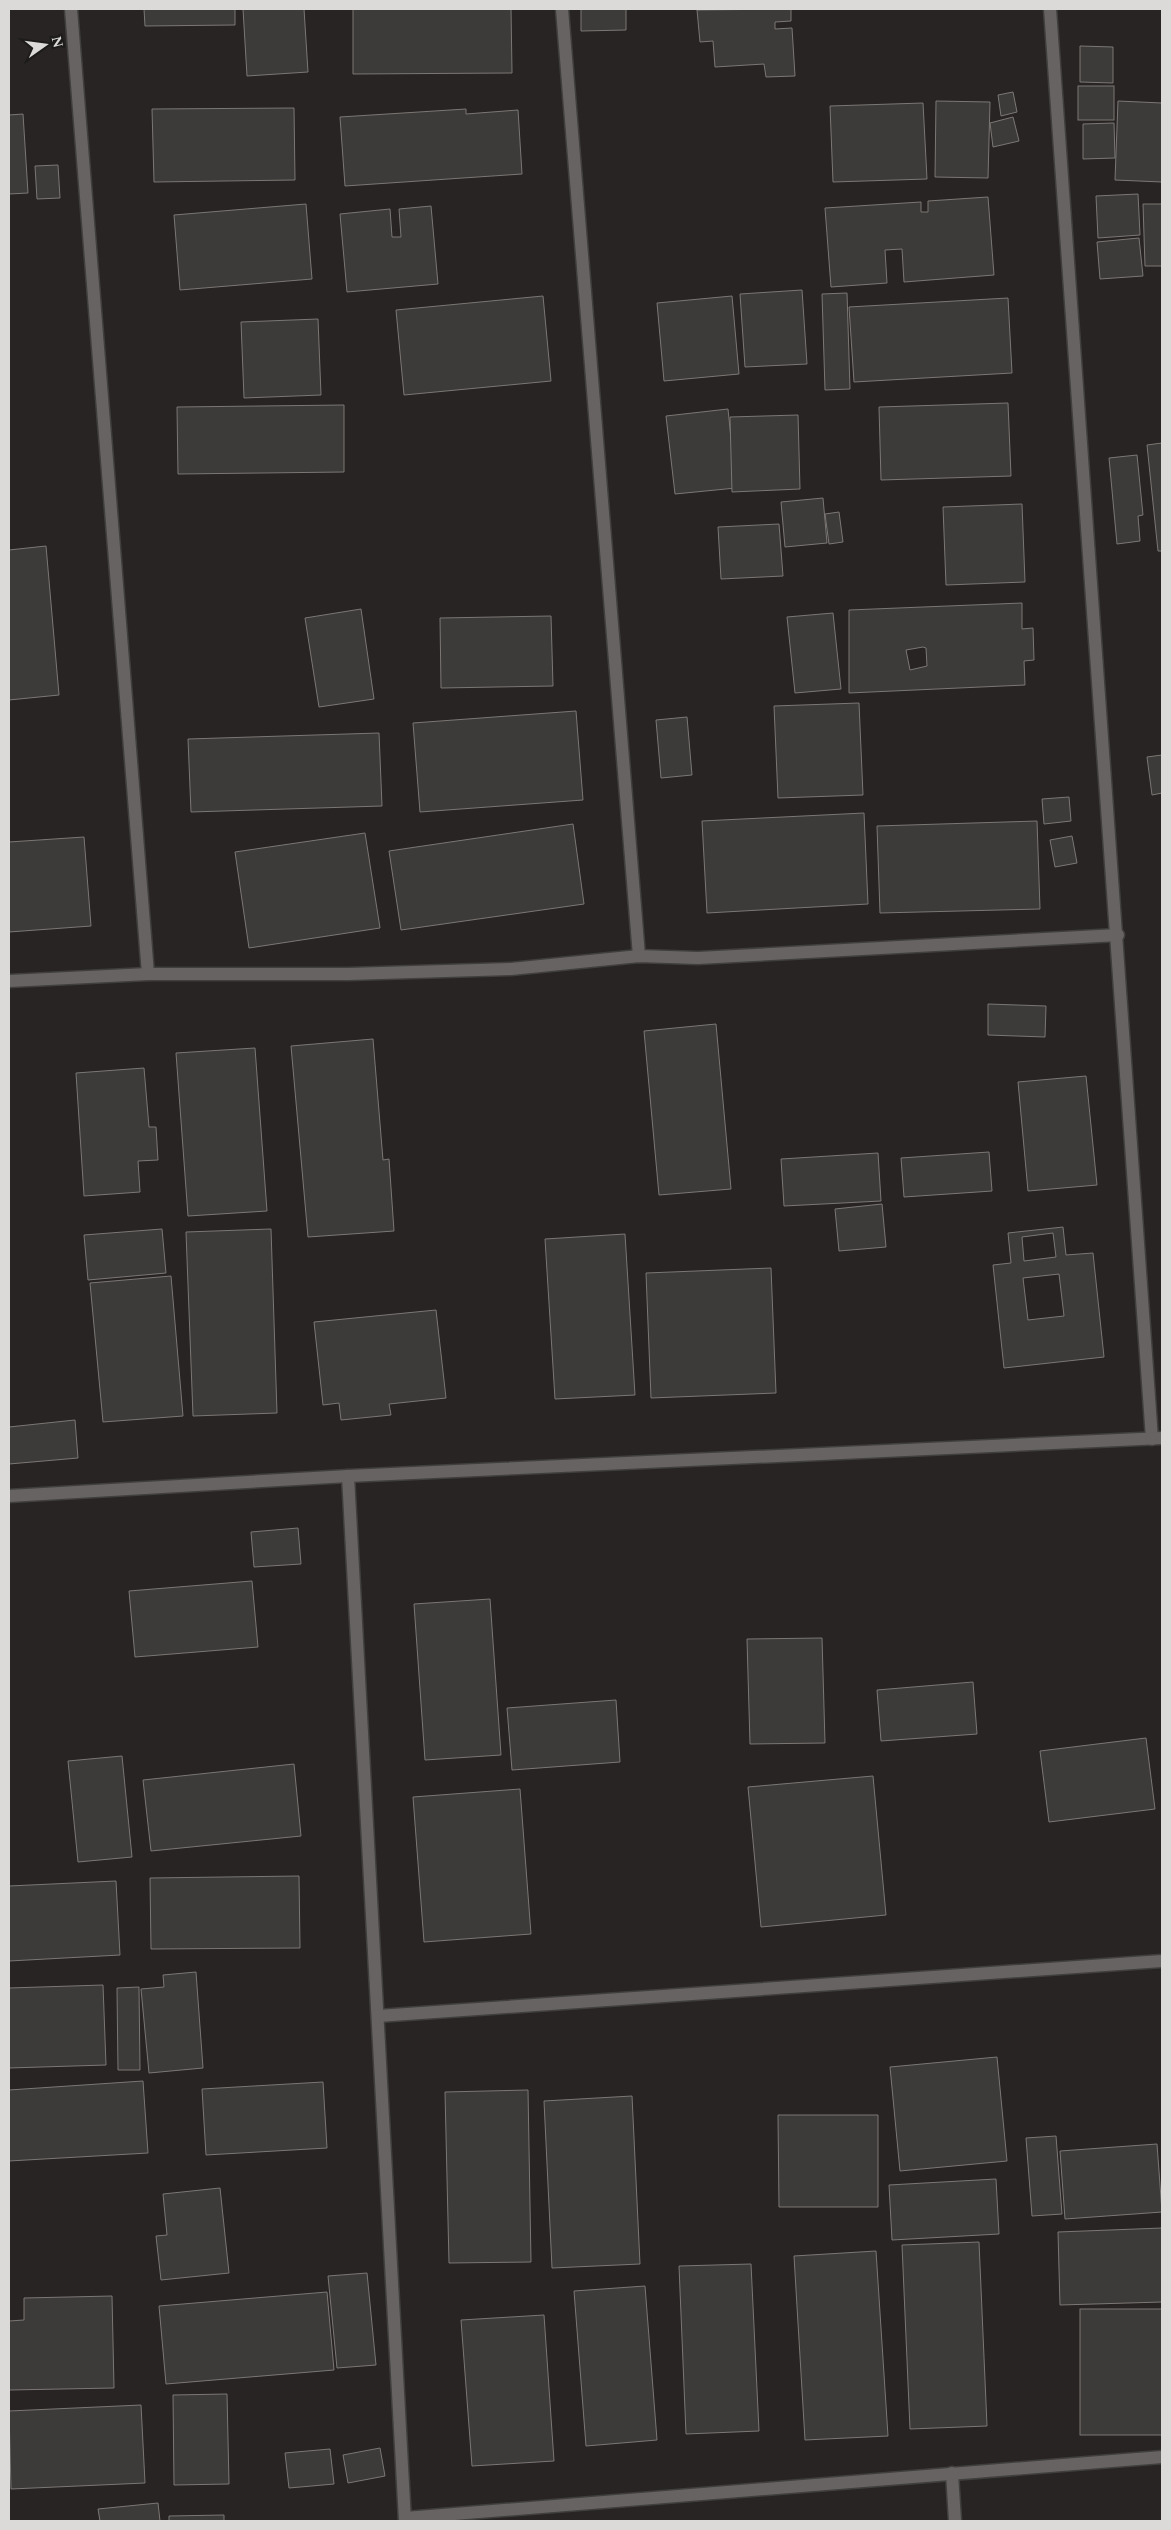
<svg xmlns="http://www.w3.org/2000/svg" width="1171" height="2530" viewBox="0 0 1171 2530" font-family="Spectral,serif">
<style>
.building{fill:#3d3b39;stroke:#7a7775;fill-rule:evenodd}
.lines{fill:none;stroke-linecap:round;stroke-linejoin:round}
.minor-casing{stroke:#403f3d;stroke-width:15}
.minor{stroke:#666362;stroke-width:12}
</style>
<rect width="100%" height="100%" fill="#272423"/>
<g class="building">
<polygon points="144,9 235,9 235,25 145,26"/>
<polygon points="243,9 304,9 308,72 247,76"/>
<polygon points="353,9 511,9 512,73 353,74"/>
<polygon points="581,9 626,9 626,30 581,31"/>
<polygon points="791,9 791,21 775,22 775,29 792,28 795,76 766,77 764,64 715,67 713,41 700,42 697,10"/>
<polygon points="1080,46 1113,47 1113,83 1080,82"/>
<rect x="1078" y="86" width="36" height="34"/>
<polygon points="1013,92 1017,112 1001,116 998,95"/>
<polygon points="936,101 990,102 988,178 935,177"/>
<polygon points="1118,101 1162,103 1162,182 1115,180"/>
<polygon points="923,103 927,179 833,182 830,106"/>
<polygon points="294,108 295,180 154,182 152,109"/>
<polygon points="466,109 466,114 518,110 522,174 345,186 340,117"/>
<polygon points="23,114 28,193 9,194 9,115"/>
<polygon points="1013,117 1019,141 993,147 990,123"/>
<polygon points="1114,123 1115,158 1083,159 1083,124"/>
<polygon points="58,165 60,198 37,199 35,166"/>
<polygon points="1138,194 1140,235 1098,238 1096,196"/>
<polygon points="988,197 994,275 904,282 902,249 885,250 887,283 831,287 825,208 921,202 921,212 928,212 928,201"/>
<polygon points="306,204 312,279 180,290 174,215"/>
<polygon points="1143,204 1162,204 1162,266 1145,266"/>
<polygon points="431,206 438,284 347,292 340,214 390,209 392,237 401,237 399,209"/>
<polygon points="1139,238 1143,276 1100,279 1097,242"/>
<polygon points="802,290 807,364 745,367 740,294"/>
<polygon points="847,293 850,389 825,390 822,294"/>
<polygon points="543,296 551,381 404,395 396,310"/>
<polygon points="732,296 739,374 664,381 657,303"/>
<polygon points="1008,298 1012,373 854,382 849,307"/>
<polygon points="318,319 321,395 244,398 241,322"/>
<polygon points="1008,403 1011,476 881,480 879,407"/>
<polygon points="344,405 344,472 178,474 177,407"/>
<polygon points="728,409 736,488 675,494 666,416"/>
<polygon points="798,415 800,489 732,492 730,417"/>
<polygon points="1162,443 1162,551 1158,551 1147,445"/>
<polygon points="1137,455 1143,515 1138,516 1140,541 1117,544 1109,458"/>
<polygon points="823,498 827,543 785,547 781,502"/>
<polygon points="1022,504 1025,582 946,585 943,507"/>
<polygon points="839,512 843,542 829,544 825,514"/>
<polygon points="779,524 783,576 721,579 718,527"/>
<polygon points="46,546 59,695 9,700 9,550"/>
<path d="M1022,603V629L1033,628L1034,660L1024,661L1025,685L849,693V610ZM923,647L926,648L927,666L910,670L906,650Z"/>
<polygon points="361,609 374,699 319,707 305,618"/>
<polygon points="833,613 841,689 795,693 787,617"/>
<polygon points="551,616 553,686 441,688 440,618"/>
<polygon points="859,703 863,795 778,798 774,706"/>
<polygon points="576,711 583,800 420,812 413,723"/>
<polygon points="687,717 692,775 661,778 656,720"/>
<polygon points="379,733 382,806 191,812 188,739"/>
<polygon points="1162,755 1162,793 1152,795 1147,757"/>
<polygon points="1069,797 1071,821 1044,824 1042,799"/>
<polygon points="864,813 868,904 707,913 702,821"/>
<polygon points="1037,821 1040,909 880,913 877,826"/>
<polygon points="573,824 584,904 401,930 389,851"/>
<polygon points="365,833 380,928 249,948 235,852"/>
<polygon points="1072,836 1077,863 1055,867 1050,840"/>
<polygon points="84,837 91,926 9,932 9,842"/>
<polygon points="988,1004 1046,1006 1045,1037 988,1035"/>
<polygon points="716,1024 731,1189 659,1195 644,1031"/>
<polygon points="373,1039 383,1160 389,1159 394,1231 308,1237 291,1046"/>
<polygon points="255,1048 267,1211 188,1216 176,1053"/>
<polygon points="144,1068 149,1127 156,1127 158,1160 138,1161 140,1192 84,1196 76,1073"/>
<polygon points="1086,1076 1097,1185 1028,1191 1018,1082"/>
<polygon points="989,1152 992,1191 904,1197 901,1158"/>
<polygon points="878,1153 881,1201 784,1206 781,1159"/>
<polygon points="882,1204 886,1247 839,1251 835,1209"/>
<path d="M1063,1227L1066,1255L1093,1253L1104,1357L1004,1368L993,1265L1011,1263L1008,1233ZM1053,1233L1056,1257L1024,1261L1022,1237ZM1059,1274L1064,1316L1028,1320L1023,1278Z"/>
<polygon points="162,1229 166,1273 88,1280 84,1235"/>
<polygon points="271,1229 277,1413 193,1416 186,1232"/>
<polygon points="625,1234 635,1395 555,1399 545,1239"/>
<polygon points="771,1268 776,1393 651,1398 646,1273"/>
<polygon points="171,1276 183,1416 103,1422 90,1283"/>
<polygon points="436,1310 446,1398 389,1404 391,1415 341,1420 339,1403 323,1405 314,1322"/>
<polygon points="75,1420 78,1458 9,1464 9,1427"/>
<polygon points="298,1528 301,1564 254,1567 251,1532"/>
<polygon points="252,1581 258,1647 135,1657 129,1591"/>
<polygon points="490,1599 501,1755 425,1760 414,1604"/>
<polygon points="822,1638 825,1743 750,1744 747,1639"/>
<polygon points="973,1682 977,1734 881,1741 877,1690"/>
<polygon points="616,1700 620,1762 512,1770 507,1708"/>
<polygon points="1146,1738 1155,1809 1049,1822 1040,1751"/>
<polygon points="122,1756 132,1857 78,1862 68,1761"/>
<polygon points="294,1764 301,1836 151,1851 143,1780"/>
<polygon points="873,1776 886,1915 761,1927 748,1787"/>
<polygon points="520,1789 531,1934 424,1942 413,1797"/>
<polygon points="299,1876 300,1948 151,1949 150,1878"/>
<polygon points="116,1881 120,1955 9,1961 9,1886"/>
<polygon points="196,1972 203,2068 149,2073 141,1989 164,1987 163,1975"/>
<polygon points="103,1985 106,2065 9,2068 9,1988"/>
<polygon points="139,1987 140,2070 118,2070 117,1988"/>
<polygon points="997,2057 1007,2161 900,2171 890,2067"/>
<polygon points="143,2081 148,2153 9,2161 9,2090"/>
<polygon points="323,2082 327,2148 206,2155 202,2089"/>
<polygon points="528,2090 531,2262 449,2263 445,2092"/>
<polygon points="632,2096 640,2264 552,2268 544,2101"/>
<polygon points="778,2115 878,2115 878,2207 779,2207"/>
<polygon points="1056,2136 1062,2214 1032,2216 1026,2138"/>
<polygon points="1157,2144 1162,2212 1065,2219 1060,2151"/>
<polygon points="996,2179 999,2234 892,2240 889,2185"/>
<polygon points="220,2188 229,2273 161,2280 156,2236 167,2235 163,2194"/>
<polygon points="1162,2228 1162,2302 1060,2305 1058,2232"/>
<polygon points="979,2242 987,2426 910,2429 902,2245"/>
<polygon points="876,2251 888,2436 805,2440 794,2256"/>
<polygon points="751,2264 759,2431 686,2434 679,2266"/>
<polygon points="367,2273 376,2365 337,2368 328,2276"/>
<polygon points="645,2286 657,2440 586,2446 574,2291"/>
<polygon points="327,2292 334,2370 166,2384 159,2306"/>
<polygon points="112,2296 114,2388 9,2390 9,2321 24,2320 24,2298"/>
<rect x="1080" y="2309" width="82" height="126"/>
<polygon points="544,2315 554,2461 472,2466 461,2320"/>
<polygon points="227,2394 229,2484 174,2485 173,2395"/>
<polygon points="141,2405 145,2483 11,2489 9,2411"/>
<polygon points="380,2448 385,2476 348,2483 343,2455"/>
<polygon points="330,2449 334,2484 289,2488 285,2453"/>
<polygon points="158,2503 160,2521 100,2521 98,2509"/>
<polygon points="224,2515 224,2521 169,2521 169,2516"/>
</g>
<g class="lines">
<g class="minor-casing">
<g id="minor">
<polyline points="71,9 148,974"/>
<polyline points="562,9 639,956"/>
<polyline points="1050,9 1152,1439"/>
<polyline points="9,981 148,974 349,974 511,969 639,956 698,958 1118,935"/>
<polyline points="348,1476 405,2521"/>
<polyline points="9,1496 348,1476 1162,1438"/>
<polyline points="378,2016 1162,1961"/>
<polyline points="952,2473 955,2521"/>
<polyline points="405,2518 1162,2457"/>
</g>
</g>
<use href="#minor" class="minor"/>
</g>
<rect width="1171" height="2530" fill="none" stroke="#dbdad9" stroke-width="20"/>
<g transform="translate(45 45) rotate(76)" stroke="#1d1b1a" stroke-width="4" paint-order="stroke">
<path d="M0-4L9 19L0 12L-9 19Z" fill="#dbdad9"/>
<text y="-8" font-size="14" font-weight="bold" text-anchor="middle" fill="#dbdad9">N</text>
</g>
</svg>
